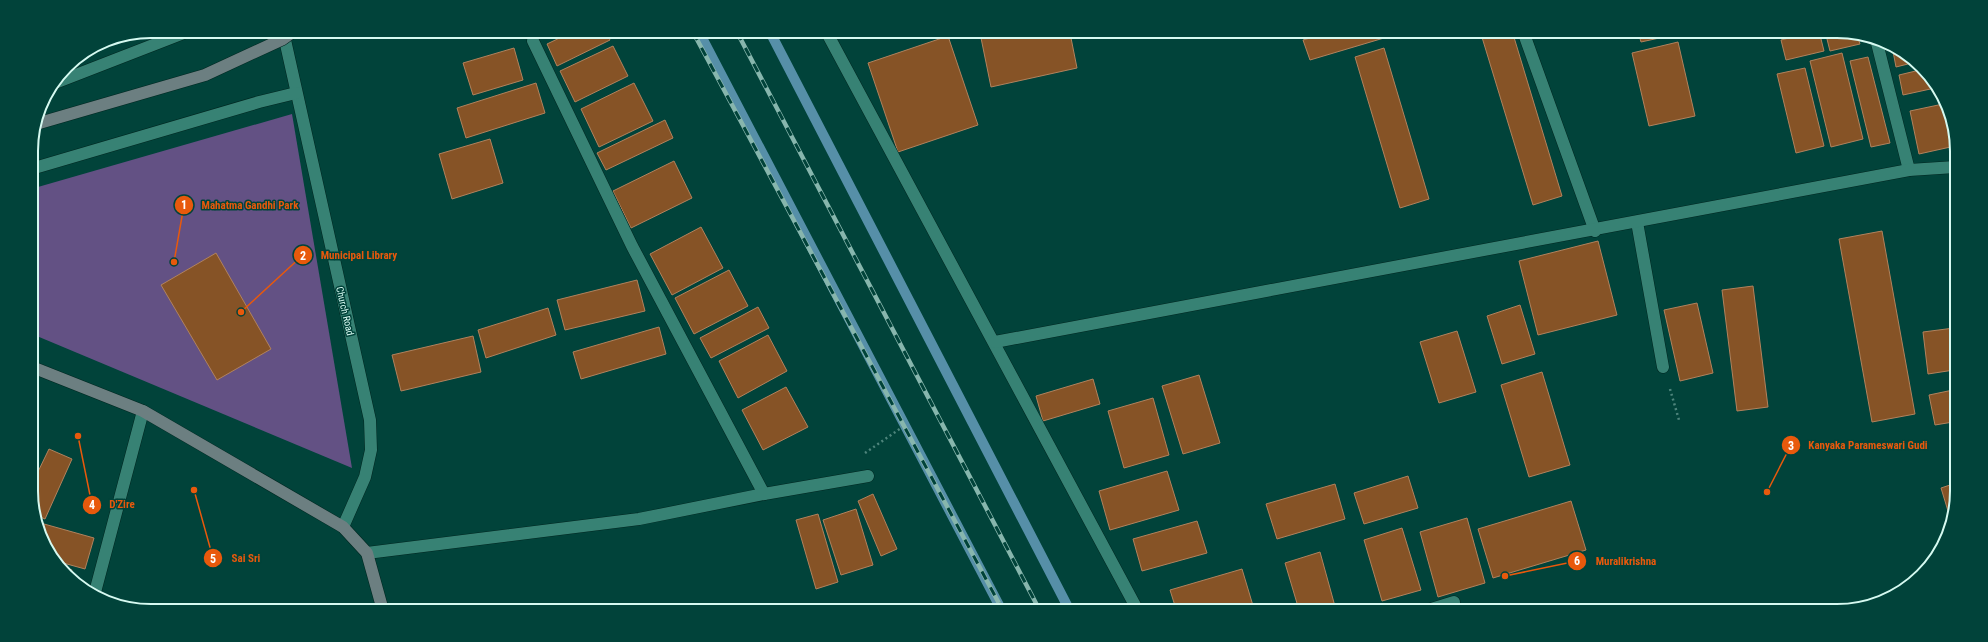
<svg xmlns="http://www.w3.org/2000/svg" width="1988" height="642" viewBox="0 0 1988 642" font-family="'Roboto Condensed',sans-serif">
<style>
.green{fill:#635184}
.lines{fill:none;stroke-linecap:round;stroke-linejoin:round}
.stream{stroke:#568fa8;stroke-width:10}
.building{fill:#865326;stroke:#b1825d}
.lane-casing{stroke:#002721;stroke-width:13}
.street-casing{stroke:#002721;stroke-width:13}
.secondary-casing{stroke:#002721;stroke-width:13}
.path{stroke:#4e857c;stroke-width:2.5;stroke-dasharray:2 3;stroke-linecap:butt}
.lane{stroke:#378274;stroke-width:12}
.street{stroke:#378274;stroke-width:12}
.secondary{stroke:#6c7f81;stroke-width:12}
.rail-casing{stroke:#87b6ad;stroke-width:4.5}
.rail{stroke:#01433a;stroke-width:3;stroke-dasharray:9;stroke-linecap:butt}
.secondary-bridge-casing{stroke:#002721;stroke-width:13;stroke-linecap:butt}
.secondary-bridge{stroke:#6c7f81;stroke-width:12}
.labels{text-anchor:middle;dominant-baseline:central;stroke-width:3;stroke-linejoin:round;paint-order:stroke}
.street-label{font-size:10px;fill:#d6faf1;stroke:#01433a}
.rim{fill:none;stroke:#d6faf1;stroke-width:2}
.leader{fill:none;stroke:#e8590c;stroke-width:1.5}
.callout-dot{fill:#e8590c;stroke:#01433a;stroke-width:1.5}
.mark-label{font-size:12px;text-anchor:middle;font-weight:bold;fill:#fff}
.callout-label{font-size:11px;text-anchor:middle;font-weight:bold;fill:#e8590c;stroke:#01433a;stroke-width:3;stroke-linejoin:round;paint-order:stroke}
</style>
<rect width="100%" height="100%" fill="#01433a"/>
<polygon class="green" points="292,114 352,468 32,334 31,189"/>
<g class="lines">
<g class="stream">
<polyline points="699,32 1001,609"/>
<polyline points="770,32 1069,609"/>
</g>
</g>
<g class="building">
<polygon points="546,32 558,32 548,37"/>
<polygon points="572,32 606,32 610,40 557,66 547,44"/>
<polygon points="980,33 1070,33 1077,68 991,87"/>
<polygon points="1324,34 1393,34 1394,35 1310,60 1303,40"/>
<polygon points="1481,34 1513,34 1562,196 1533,205"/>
<polygon points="1639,35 1673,35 1641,42"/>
<polygon points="1801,35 1820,35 1824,51 1786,60 1781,40"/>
<polygon points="1826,35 1857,35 1860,44 1830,51"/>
<polygon points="948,36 978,125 898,152 868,63"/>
<polygon points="1678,42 1695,116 1649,126 1632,53"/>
<polygon points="613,46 628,76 575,102 560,71"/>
<polygon points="1892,46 1903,51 1916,62 1896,67"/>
<polygon points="514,48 523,80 473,95 463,63"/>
<polygon points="1384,48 1429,199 1400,208 1355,57"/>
<polygon points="1842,53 1863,139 1831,147 1810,61"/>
<polygon points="1868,57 1890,143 1871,147 1850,61"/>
<polygon points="1805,68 1824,146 1796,153 1777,74"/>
<polygon points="1924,69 1935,88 1903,95 1899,75"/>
<polygon points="536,83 545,113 466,138 457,108"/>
<polygon points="634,83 653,121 599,147 581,109"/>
<polygon points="1943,104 1955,128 1955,146 1919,154 1910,111"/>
<polygon points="665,120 673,138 606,170 597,153"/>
<polygon points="490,139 503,183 452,199 439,154"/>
<polygon points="674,161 692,198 631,228 613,191"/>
<polygon points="701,227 723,268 672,295 650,254"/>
<polygon points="1882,231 1915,414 1872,422 1839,239"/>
<polygon points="1598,241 1617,315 1538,335 1519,261"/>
<polygon points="216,253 271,349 217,380 161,285"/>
<polygon points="729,270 748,306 694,334 675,298"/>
<polygon points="637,280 645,311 565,330 557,300"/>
<polygon points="1753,286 1768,407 1737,411 1722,290"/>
<polygon points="1697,303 1713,373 1680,381 1664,310"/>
<polygon points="1520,305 1535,354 1502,364 1487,316"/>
<polygon points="758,307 769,328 711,358 700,338"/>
<polygon points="548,308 556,335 486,358 478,330"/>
<polygon points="659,327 666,354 581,379 573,352"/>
<polygon points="1954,328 1954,370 1928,374 1923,332"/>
<polygon points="1457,331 1476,392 1439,403 1420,342"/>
<polygon points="768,335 787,371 738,398 719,361"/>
<polygon points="473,336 481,372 401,391 392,355"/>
<polygon points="1542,372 1570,465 1529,477 1501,385"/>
<polygon points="1199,375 1220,443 1183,454 1162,386"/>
<polygon points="1093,379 1100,404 1043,421 1036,396"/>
<polygon points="786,387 808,427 763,450 742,410"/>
<polygon points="1953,390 1953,422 1935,425 1929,395"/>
<polygon points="1153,398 1169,455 1124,468 1108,411"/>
<polygon points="49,449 72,459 45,519 33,514 33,482"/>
<polygon points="1167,471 1179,510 1110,530 1099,491"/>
<polygon points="1408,476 1418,508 1364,524 1354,493"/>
<polygon points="1335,484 1345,519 1277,539 1266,504"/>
<polygon points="1953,484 1953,522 1952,524 1941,488"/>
<polygon points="873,494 897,549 881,556 858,501"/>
<polygon points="1571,501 1586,550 1493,578 1478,529"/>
<polygon points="856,509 873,565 841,575 823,520"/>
<polygon points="818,514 838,582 816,589 796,520"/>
<polygon points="1467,518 1485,583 1438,597 1420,532"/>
<polygon points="1197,521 1207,553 1142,571 1133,539"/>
<polygon points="37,522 94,538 85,569 56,561"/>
<polygon points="1402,528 1421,590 1382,601 1364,540"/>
<polygon points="1320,552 1336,610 1299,610 1285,563"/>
<polygon points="59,566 72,570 70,577 61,570"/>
<polygon points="1242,569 1254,609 1176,609 1170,590"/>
</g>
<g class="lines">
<g class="lane-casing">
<polyline id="lane" points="1428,610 1454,602"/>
</g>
<g class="street-casing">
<g id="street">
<polyline points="283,31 370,420 371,450 365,477 343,527"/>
<polyline points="827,33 1137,609"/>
<polyline points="1524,34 1595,231"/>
<polyline points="1876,39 1909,170"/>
<polyline points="533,41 632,246 764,494"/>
<polyline points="55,83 189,31"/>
<polyline points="31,169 259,102 296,93"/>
<polyline points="1637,222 1663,367"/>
<polyline points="995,342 1909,170 1955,167"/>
<polyline points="367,553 639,519 764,494 868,476"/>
<polyline points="94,596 143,411"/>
</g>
</g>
<g class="secondary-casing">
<polyline id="secondary" points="32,367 143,411 343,527 367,553 382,607"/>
</g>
<g class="path">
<polyline points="1670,389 1679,420"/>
<polyline points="865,453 904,426"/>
</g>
<use href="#lane" class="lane"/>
<use href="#street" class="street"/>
<use href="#secondary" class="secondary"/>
<g class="rail-casing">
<g id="rail">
<polyline points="693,32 1002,609"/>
<polyline points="737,32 1039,609"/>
</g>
</g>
<use href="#rail" class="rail"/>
<g class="secondary-bridge-casing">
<polyline id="secondary-bridge" points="36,124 205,75 283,39 294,31"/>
</g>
<use href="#secondary-bridge" class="secondary-bridge"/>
</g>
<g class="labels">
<g class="street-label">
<text transform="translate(345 311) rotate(77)">Church Road</text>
</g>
</g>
<path d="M0 0H1988V642H0ZM151 38H1837A113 113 0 0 1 1950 151V491A113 113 0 0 1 1837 604H151A113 113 0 0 1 38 491V151A113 113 0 0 1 151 38Z" fill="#01433a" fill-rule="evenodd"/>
<path class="rim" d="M151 38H1837A113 113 0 0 1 1950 151V491A113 113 0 0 1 1837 604H151A113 113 0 0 1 38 491V151A113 113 0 0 1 151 38Z"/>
<path class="leader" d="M174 262L184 205M241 312L303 255M1767 492L1791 445M78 436L92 505M194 490L213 558M1505 576L1577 561"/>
<g class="callout-dot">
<circle cx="174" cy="262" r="4"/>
<circle cx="241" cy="312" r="4"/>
<circle cx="1767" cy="492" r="4"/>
<circle cx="78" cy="436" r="4"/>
<circle cx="194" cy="490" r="4"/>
<circle cx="1505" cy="576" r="4"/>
<circle cx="184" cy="205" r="10"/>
<circle cx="303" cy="255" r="10"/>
<circle cx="1791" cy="445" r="10"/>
<circle cx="92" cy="505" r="10"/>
<circle cx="213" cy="558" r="10"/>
<circle cx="1577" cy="561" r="10"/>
</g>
<g class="mark-label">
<text x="184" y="209">1</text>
<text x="303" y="260">2</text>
<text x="1791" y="450">3</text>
<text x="92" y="509">4</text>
<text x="213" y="563">5</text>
<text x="1577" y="565">6</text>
</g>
<g class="callout-label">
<text x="250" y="209">Mahatma Gandhi Park</text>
<text x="359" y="259">Municipal Library</text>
<text x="1868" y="449">Kanyaka Parameswari Gudi</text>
<text x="122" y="508">D'Zire</text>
<text x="246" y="562">Sai Sri</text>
<text x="1626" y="565">Muralikrishna</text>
</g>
</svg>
